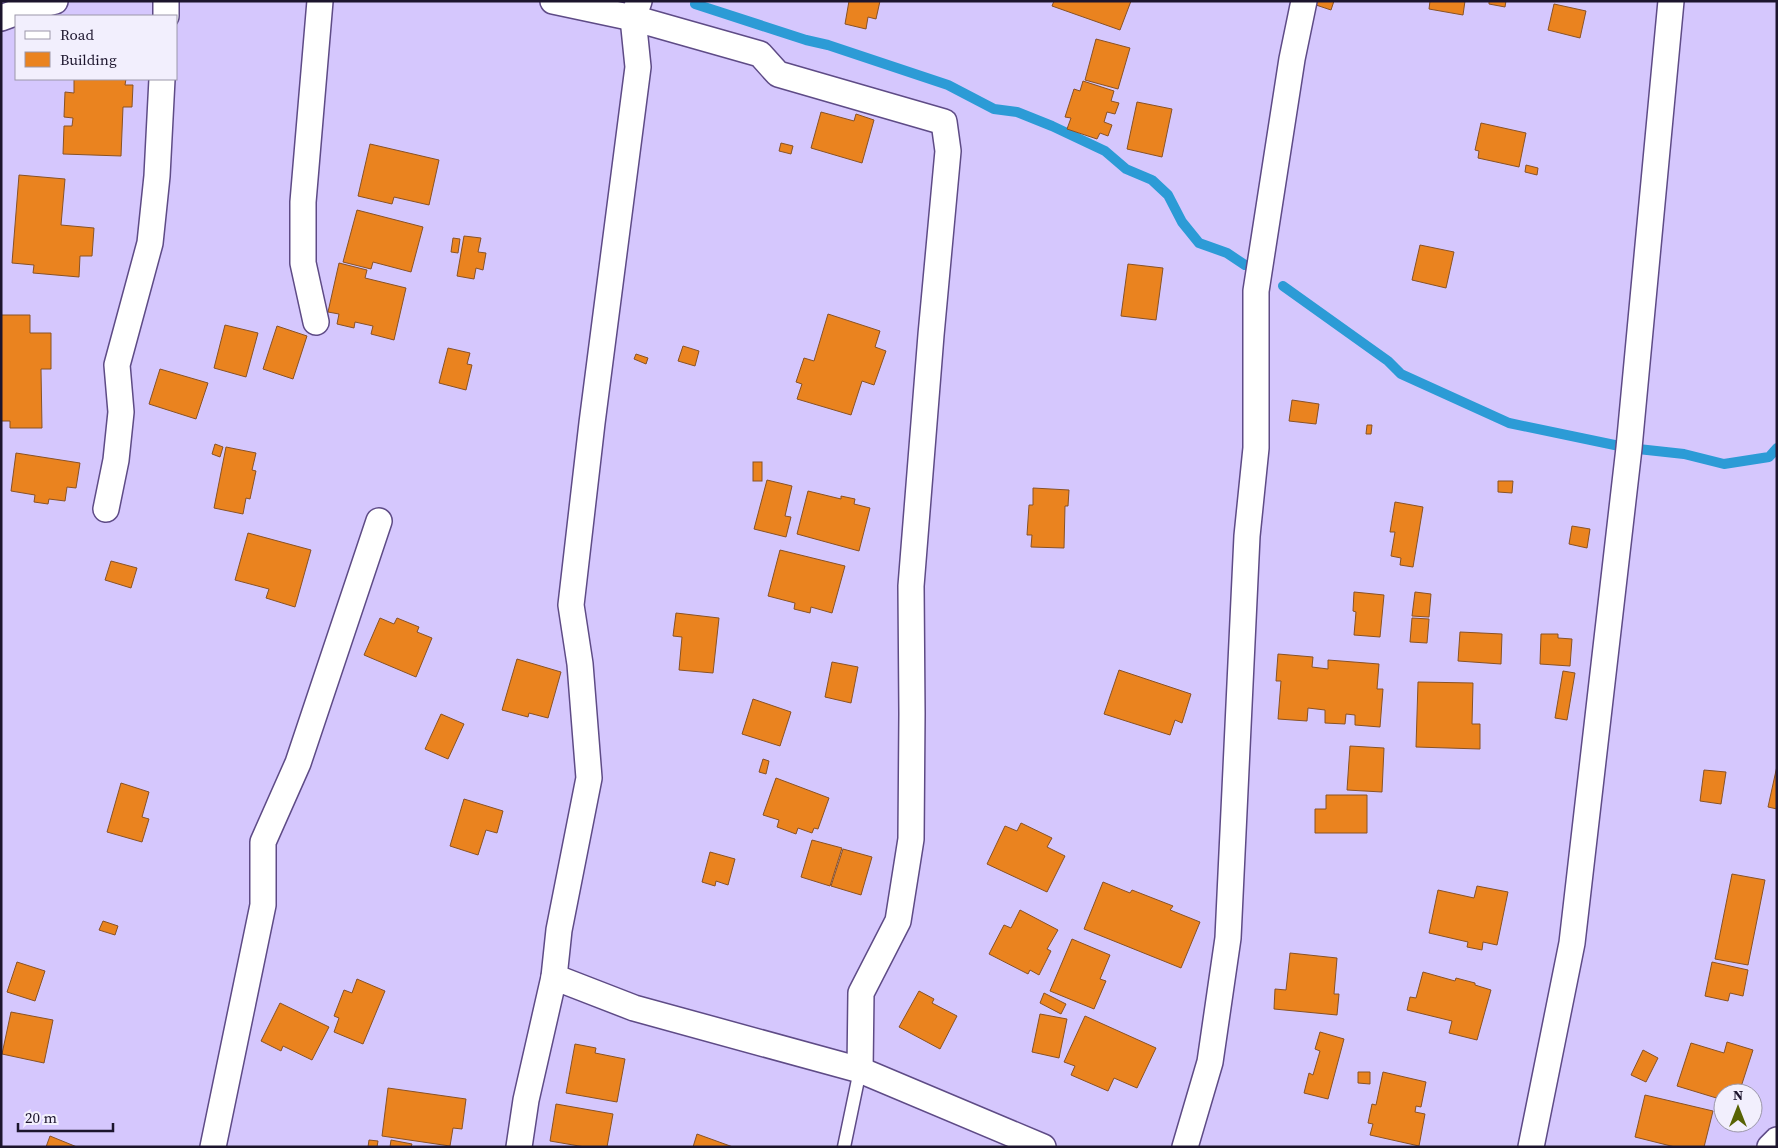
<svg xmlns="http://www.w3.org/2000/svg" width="1778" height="1148" viewBox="0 0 1778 1148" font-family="'Source Serif 4',serif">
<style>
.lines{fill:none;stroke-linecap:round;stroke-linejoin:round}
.stream{stroke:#2c9bd6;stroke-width:10}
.building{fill:#ea831f;stroke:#895225}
.lane-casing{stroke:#5e4b86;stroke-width:15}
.street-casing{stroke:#5e4b86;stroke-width:28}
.lane{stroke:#fff;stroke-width:12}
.street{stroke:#fff;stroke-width:25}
</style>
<rect width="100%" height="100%" fill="#d5c7fd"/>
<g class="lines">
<g class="stream">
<polyline points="695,4 806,40 828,45 948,85 994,109 1017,112 1052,126 1105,151 1126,169 1152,180 1168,195 1182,222 1199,243 1227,253 1245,265"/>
<polyline points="1283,286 1388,361 1401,374 1509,423 1629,448 1684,454 1724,464 1769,457 1777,448"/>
</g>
</g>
<g class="building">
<polygon points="849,1 880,1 876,19 868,17 866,29 845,24"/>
<polygon points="1054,1 1131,1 1120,30 1052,6"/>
<polygon points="1314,1 1334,1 1331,10 1313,4"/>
<polygon points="1430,1 1465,1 1463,15 1429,9"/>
<polygon points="1489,1 1506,1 1505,7 1489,4"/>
<polygon points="1554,4 1586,11 1580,38 1548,30"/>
<polygon points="1096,39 1130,48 1118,89 1085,80"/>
<polygon points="74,79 126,79 125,85 133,85 132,107 123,107 121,156 63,154 64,126 72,126 73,118 64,117 65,92 74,93"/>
<polygon points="1083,81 1114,91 1111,101 1119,103 1115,114 1107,112 1104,122 1112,125 1108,136 1100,133 1097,139 1067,129 1071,118 1065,117 1074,89 1080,91"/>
<polygon points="1137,102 1172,109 1162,157 1127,149"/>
<polygon points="821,112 854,121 856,114 874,120 862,163 811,148"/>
<polygon points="1481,123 1526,133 1519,167 1478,158 1479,151 1475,150"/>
<polygon points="781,143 793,146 791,154 779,151"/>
<polygon points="370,144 439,160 429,205 394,197 392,204 358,196"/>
<polygon points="1526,165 1538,168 1537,175 1525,172"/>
<polygon points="19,175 65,179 61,225 94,228 92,256 80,256 79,277 33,273 34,265 12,263"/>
<polygon points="357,210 423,227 411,272 373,262 371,269 343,262"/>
<polygon points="464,236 481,238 478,252 486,253 483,270 476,268 474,279 457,276"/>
<polygon points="453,238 460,239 458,253 451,252"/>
<polygon points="1420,245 1454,252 1446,288 1412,280"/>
<polygon points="339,263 367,270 365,278 406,288 394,340 371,334 373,326 355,322 354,328 337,324 339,314 328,312"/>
<polygon points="1128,264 1163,268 1156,320 1121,316"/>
<polygon points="828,314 880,331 875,347 886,351 874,385 862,381 851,415 797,399 802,384 796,382 804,358 814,361"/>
<polygon points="1,315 30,315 30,333 51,333 51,369 41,369 42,428 10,428 10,421 1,421"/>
<polygon points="225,325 258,333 246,377 214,368"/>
<polygon points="277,326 307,336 293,379 263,369"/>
<polygon points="683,346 699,351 695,366 678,361"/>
<polygon points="448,348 470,353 467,364 472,365 466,390 439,383"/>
<polygon points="636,354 648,358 646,364 634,359"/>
<polygon points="160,369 208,383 196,419 149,404"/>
<polygon points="1292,400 1319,404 1316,424 1289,421"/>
<polygon points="1367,425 1372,425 1371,434 1366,434"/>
<polygon points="215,444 223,447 220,457 212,454"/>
<polygon points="226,447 256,453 252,470 256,471 250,499 246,498 243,514 214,508"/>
<polygon points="16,453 80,463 76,488 67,487 65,501 49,499 48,504 34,502 35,495 11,491"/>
<rect x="753" y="462" width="9" height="19"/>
<polygon points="767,480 792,486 785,516 791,517 786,537 754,529"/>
<polygon points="1498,481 1513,481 1512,493 1498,492"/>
<polygon points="1033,488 1069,490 1068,506 1065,506 1064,548 1031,547 1032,535 1027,535 1029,505 1033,505"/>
<polygon points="808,491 841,499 841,496 855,499 854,504 870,508 859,551 797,534"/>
<polygon points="1395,502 1423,507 1413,567 1400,565 1401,558 1391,556 1395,532 1390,532"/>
<polygon points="1572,526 1590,529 1587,548 1569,544"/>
<polygon points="248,533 311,550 295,607 266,598 269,589 235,580"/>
<polygon points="780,550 845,566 832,613 811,607 810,613 794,609 795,603 768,596"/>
<polygon points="111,561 137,568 131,588 105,580"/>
<polygon points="1354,592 1384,595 1380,637 1354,635 1356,612 1353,611"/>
<polygon points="1415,592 1431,594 1429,617 1412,616"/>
<polygon points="676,613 719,618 713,673 679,670 682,637 673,636"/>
<polygon points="380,618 394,624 397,618 419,627 417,632 432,638 416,677 364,655"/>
<polygon points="1412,618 1429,619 1427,643 1410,642"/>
<polygon points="1460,632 1502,634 1501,664 1458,661"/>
<polygon points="1541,634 1558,634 1558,638 1572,639 1570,666 1540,664"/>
<polygon points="1278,654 1313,657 1312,667 1328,669 1328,660 1379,664 1377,689 1383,689 1380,727 1355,725 1355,715 1346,714 1345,724 1325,723 1325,710 1308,708 1307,721 1278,719 1281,681 1276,681"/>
<polygon points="517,659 561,672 548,718 529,713 528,717 502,710"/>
<polygon points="832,662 858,667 851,703 825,697"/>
<polygon points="1119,670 1191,694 1182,723 1175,720 1170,735 1104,714"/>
<polygon points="1563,671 1575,673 1567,720 1555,718"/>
<polygon points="1418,682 1473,683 1472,724 1480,724 1480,749 1416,747"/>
<polygon points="753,699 791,712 780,746 742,734"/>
<polygon points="441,714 464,724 448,759 425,749"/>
<polygon points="1350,746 1384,748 1382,792 1347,790"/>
<polygon points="763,759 769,761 766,774 759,772"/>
<polygon points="1777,766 1777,809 1768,807"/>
<polygon points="1704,770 1726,772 1721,804 1700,801"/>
<polygon points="776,778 829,798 818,829 814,828 812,833 798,828 796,834 777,827 779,820 763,815"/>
<polygon points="121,783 149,792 142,817 149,819 142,842 107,832"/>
<polygon points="1326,795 1367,795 1367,833 1315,833 1315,809 1326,809"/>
<polygon points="464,799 503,811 497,833 486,830 478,855 450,846"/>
<polygon points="1021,823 1052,838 1047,847 1065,856 1047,892 987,864 1005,826 1017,831"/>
<polygon points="812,840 842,848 830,886 801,877"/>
<polygon points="843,849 872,857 861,895 831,886"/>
<polygon points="710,852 735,859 728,885 716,881 715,886 702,882"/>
<polygon points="1732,874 1765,880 1748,965 1715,959"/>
<polygon points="1103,882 1130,893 1132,890 1173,906 1170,910 1200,922 1181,968 1084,929"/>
<polygon points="1477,886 1508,892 1497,945 1483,942 1482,950 1467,947 1468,942 1429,933 1438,890 1474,898"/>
<polygon points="1020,910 1058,930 1047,949 1051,951 1039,975 1030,970 1028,974 989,954 1004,925 1011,928"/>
<polygon points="103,921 118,926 115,935 99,930"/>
<polygon points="1072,939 1110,955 1100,979 1106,981 1094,1009 1050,991"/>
<polygon points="1290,953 1337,958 1334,994 1339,994 1337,1015 1274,1009 1275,989 1286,990"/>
<polygon points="17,962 45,971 35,1001 7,992"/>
<polygon points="1712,962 1748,970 1743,996 1730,993 1728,1001 1705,996"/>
<polygon points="1423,972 1455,981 1456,978 1475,983 1475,985 1491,990 1477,1040 1449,1033 1452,1021 1407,1010 1410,997 1416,998"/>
<polygon points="357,979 385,991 363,1044 334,1032 339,1018 334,1016 344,990 352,993"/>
<polygon points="919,991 934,999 932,1003 957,1016 940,1049 899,1027"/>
<polygon points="1044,993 1066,1004 1061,1014 1040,1003"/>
<polygon points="280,1003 329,1027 312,1060 283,1046 281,1051 261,1041"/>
<polygon points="11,1012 53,1020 44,1063 2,1054"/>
<polygon points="1040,1014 1067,1019 1059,1058 1032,1052"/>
<polygon points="1085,1016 1156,1048 1137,1088 1114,1078 1108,1091 1071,1075 1075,1066 1064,1062"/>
<polygon points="1320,1032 1344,1039 1328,1099 1304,1093 1309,1073 1313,1075 1320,1051 1315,1049"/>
<polygon points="1727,1042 1753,1050 1739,1093 1723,1093 1723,1100 1677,1086 1691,1043 1724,1053"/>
<polygon points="575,1044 596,1048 595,1053 625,1059 617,1102 566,1093"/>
<polygon points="1643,1050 1658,1058 1646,1082 1631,1075"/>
<polygon points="1358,1072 1370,1072 1370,1084 1358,1083"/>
<polygon points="1383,1072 1426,1082 1421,1107 1416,1106 1415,1112 1425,1114 1419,1146 1370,1135 1373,1124 1368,1123 1372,1104 1376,1105"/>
<polygon points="388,1088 466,1099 462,1129 453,1128 450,1146 382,1136"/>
<polygon points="1645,1095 1713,1111 1704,1147 1675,1147 1635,1137"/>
<polygon points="556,1104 613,1114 607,1147 585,1147 550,1141"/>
<polygon points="697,1134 733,1147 693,1147"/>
<polygon points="50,1136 77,1147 46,1147"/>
<polygon points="369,1140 378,1141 377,1147 368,1147"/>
<polygon points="391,1140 412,1144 411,1147 390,1147"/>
</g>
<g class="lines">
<g class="lane-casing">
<polyline id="lane" points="844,1147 860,1070"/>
</g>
<g class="street-casing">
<g id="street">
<polyline points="553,1 633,18 760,54 778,74 944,122 948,151 931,335 911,586 912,714 911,839 898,921 861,993 860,1070"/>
<polyline points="639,1 633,18 638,67 592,423 571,605 580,664 589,778 559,930 554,977 634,1008 860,1070 1043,1147"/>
<polyline points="166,16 166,1"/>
<polyline points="1,18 31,7 55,1"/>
<polyline points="316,322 303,263 303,202 320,1"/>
<polyline points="106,509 116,460 121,412 117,365 150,243 157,176 162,79"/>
<polyline points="213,1147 263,905 263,842 298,763 379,521"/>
<polyline points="519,1147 526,1100 554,977"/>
<polyline points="1185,1147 1210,1062 1228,938 1247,536 1256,448 1256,291 1292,59 1304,1"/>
<polyline points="1531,1147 1572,943 1629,448 1671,1"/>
<polyline points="1770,1147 1777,1140"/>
</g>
</g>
<use href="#lane" class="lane"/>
<use href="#street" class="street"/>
</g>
<rect width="1778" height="1148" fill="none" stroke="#1c152d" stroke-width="5"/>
<rect x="15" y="15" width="162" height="65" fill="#f2effd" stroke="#9c98aa"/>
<rect x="25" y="31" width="25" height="8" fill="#ffffff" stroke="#9c98aa"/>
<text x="60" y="40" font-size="15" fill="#1c152d">Road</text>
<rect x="25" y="52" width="25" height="15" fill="#ea831f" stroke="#9c98aa"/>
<text x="60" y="65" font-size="15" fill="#1c152d">Building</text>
<g transform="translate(1738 1108)"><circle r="24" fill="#f2effd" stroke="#9c98aa"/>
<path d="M0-4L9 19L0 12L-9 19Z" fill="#586304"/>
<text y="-8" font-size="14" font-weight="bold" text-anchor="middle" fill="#1c152d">N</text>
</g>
<path d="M18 1123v8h95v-8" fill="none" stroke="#1c152d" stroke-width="2.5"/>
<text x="25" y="1123" font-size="15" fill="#1c152d" stroke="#f2effd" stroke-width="4" paint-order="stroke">20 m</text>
</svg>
